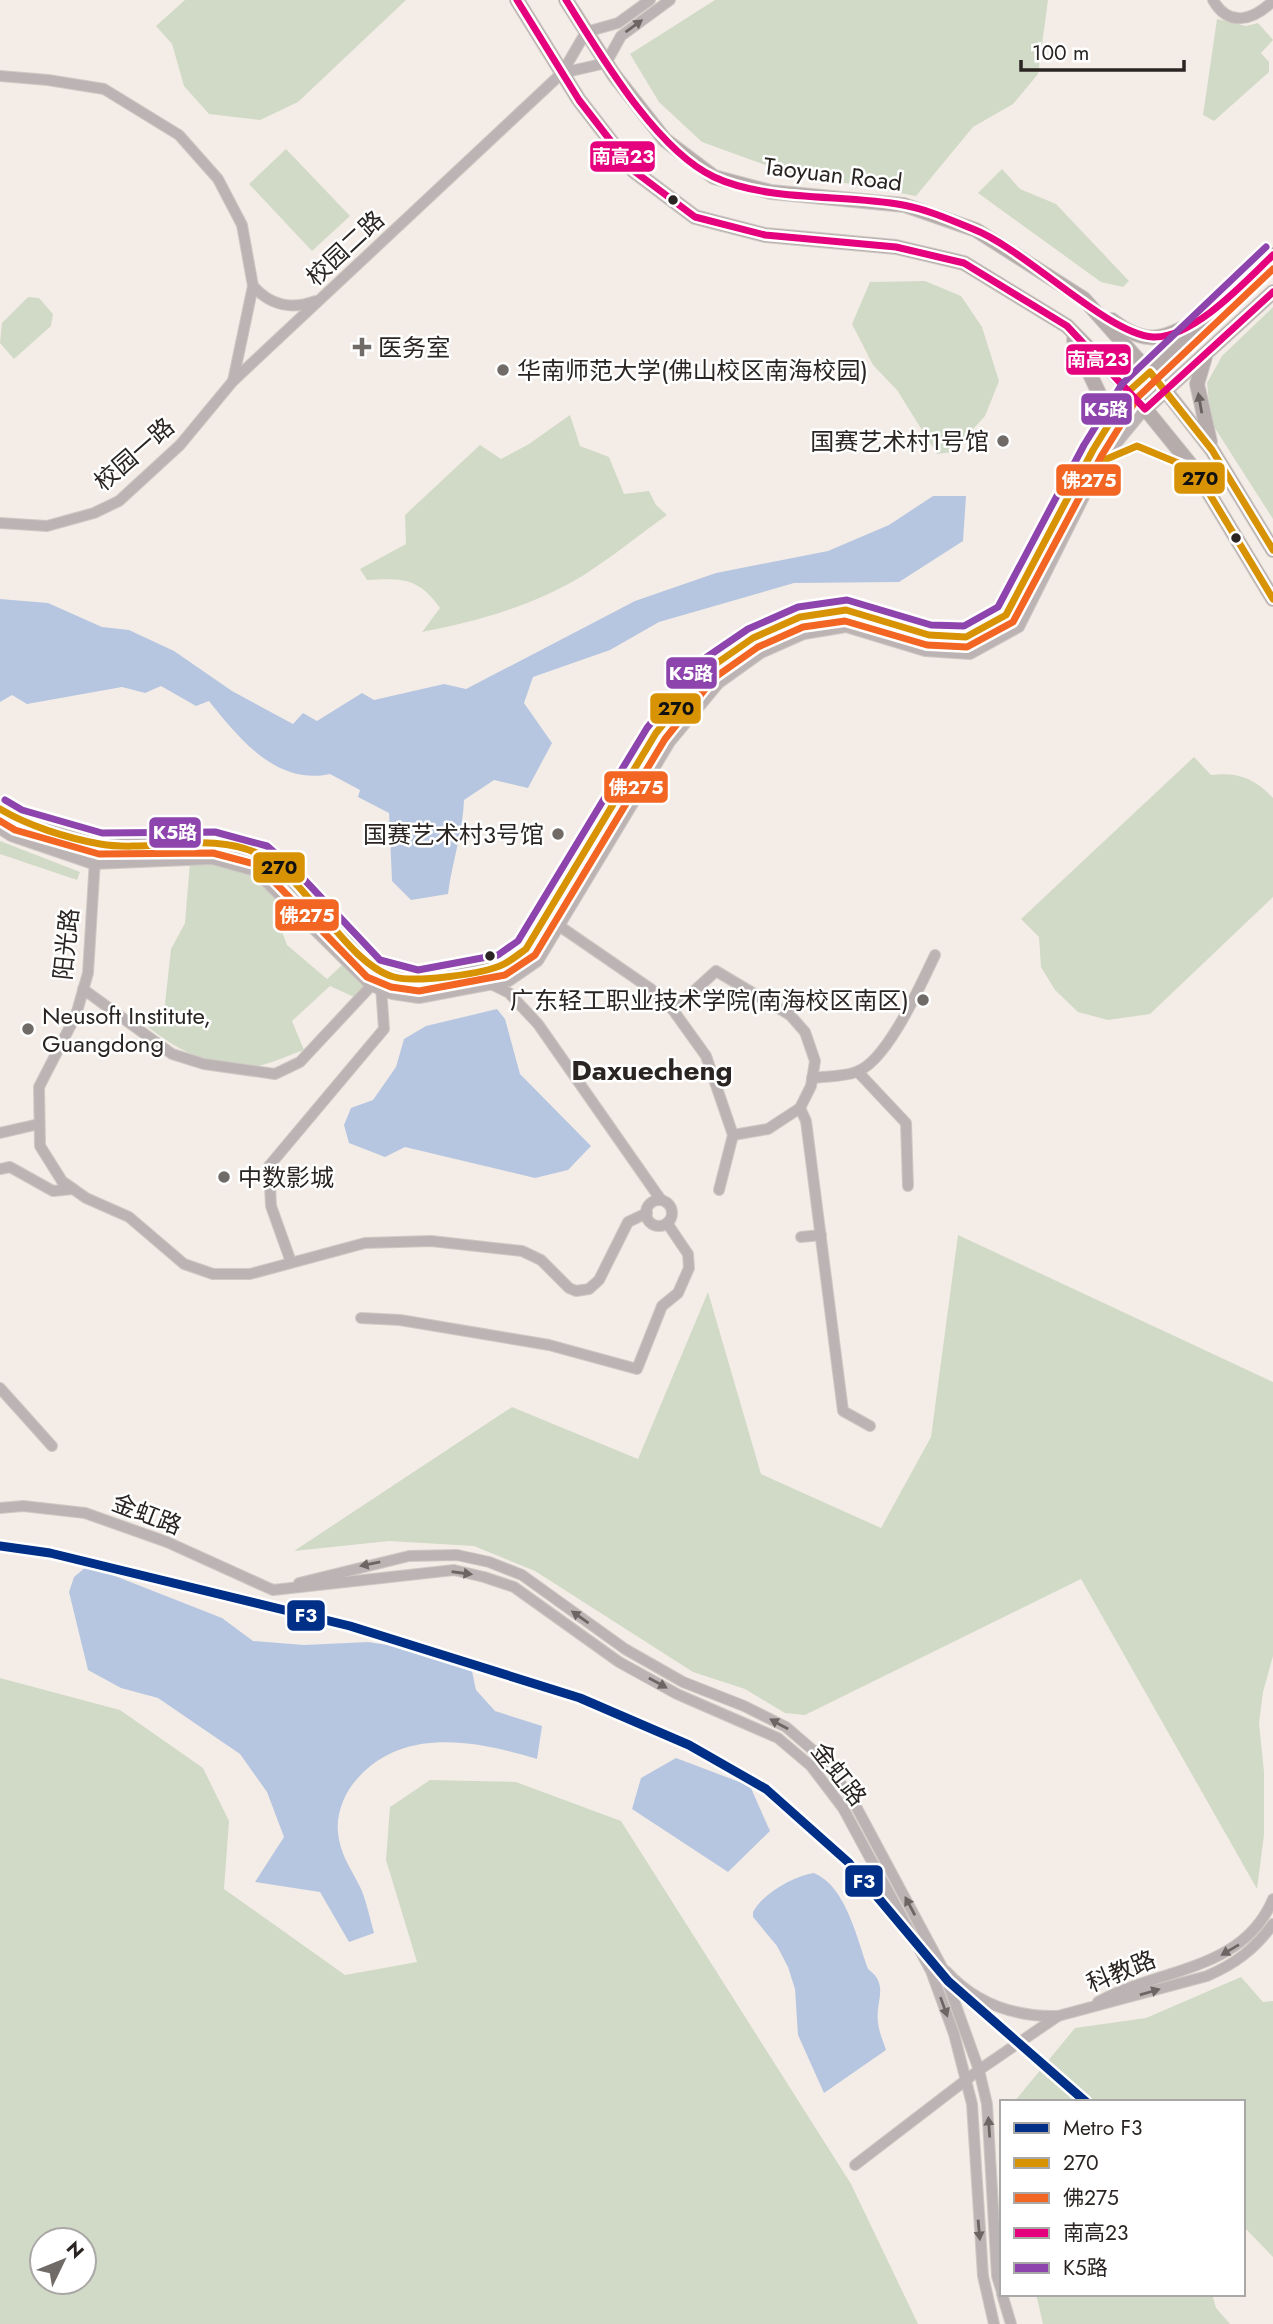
<svg xmlns="http://www.w3.org/2000/svg" width="1273" height="2324" viewBox="0 0 1273 2324" font-family="Jost,'Noto Sans SC',sans-serif">
<style>
.green{fill:#d1dac6;fill-rule:evenodd}
.water{fill:#b6c6e0}
.lines{fill:none;stroke-linecap:round;stroke-linejoin:round}
.minor-casing{stroke:#cfc9c4;stroke-width:12}
.major-casing{stroke:#cfc9c4;stroke-width:16}
.minor{stroke:#bcb4b4;stroke-width:10}
.major{stroke:#b5acab;stroke-width:14}
.bus-1-casing{stroke:#fff;stroke-width:12}
.bus-2-casing{stroke:#fff;stroke-width:12}
.bus-3-casing{stroke:#fff;stroke-width:12}
.bus-4-casing{stroke:#fff;stroke-width:12}
.bus-1{stroke:#d89305;stroke-width:7}
.bus-2{stroke:#f26522;stroke-width:7}
.bus-3{stroke:#e5007d;stroke-width:7}
.bus-4{stroke:#8e44ad;stroke-width:7}
.metro-1-casing{stroke:#fff;stroke-width:14}
.metro-1{stroke:#002f87;stroke-width:9}
.oneway{fill:#6c6564}
.oneway2{fill:#696260}
.bus-dot{fill:#2a2522;stroke:#fff;stroke-width:2.5}
.poi-dot{fill:#716b67;stroke:#fff;stroke-width:2.5}
.labels{text-anchor:middle;dominant-baseline:central;stroke-width:5;stroke-linejoin:round;paint-order:stroke}
.street-label{font-size:24px;fill:#2a2522;stroke:#fff}
.poi-label{font-size:24px;fill:#2a2522;stroke:#fff;text-anchor:start}
.quarter-label{font-size:28px;font-weight:bold;fill:#2a2522;stroke:#fff}
.line-badge{stroke:#fff;stroke-width:2.5}
.badge-label{font-size:19px;text-anchor:middle;font-weight:bold;fill:#fff}
.pale-badge-label{font-size:19px;text-anchor:middle;font-weight:bold;fill:#111}
</style>
<rect width="100%" height="100%" fill="#f4ede7"/>
<g class="green">
<polygon points="185,0 406,0 298,102 260,120 209,114 184,86 172,44 156,26"/>
<polygon points="715,0 1048,0 1038,74 1013,104 973,127 916,196 785,172 702,142 659,102 630,54"/>
<polygon points="1217,19 1246,26 1258,23 1273,40 1261,53 1269,62 1269,72 1214,121 1203,115"/>
<polygon points="286,149 350,216 312,251 249,184"/>
<polygon points="1002,169 1020,189 1056,204 1129,281 1123,287 1101,282 978,193"/>
<polygon points="925,281 961,296 982,327 999,381 985,416 952,452 937,454 897,390 873,365 852,324 870,282"/>
<polygon points="28,297 39,298 53,314 51,326 14,359 0,343 2,323"/>
<polygon points="1273,307 1273,519 1211,422 1207,383 1222,356"/>
<path d="M570,415L580,446L609,457L624,494L649,491L656,505L667,515C639,535 612,557 584,575C535,605 477,622 422,632L440,608C419,578 403,578 367,580L360,569L406,544L405,515L480,445L501,459L529,444Z"/>
<path d="M1194,757L1211,775C1238,772 1254,778 1273,798V897L1150,1014L1108,1020L1078,1012L1055,990L1041,967L1039,937L1021,919Z"/>
<polygon points="0,841 80,872 77,880 0,854"/>
<path d="M190,862C240,862 255,875 289,909L280,926L287,945L327,979L342,965L366,987L354,997L330,986L292,1021L304,1050C287,1055 264,1068 247,1067C209,1067 176,1049 148,1027L163,1022L171,949L185,923Z"/>
<polygon points="958,1235 1273,1382 1273,1656 1263,1692 1259,1723 1264,1772 1264,1835 1257,1889 1081,1579 805,1715 785,1713 745,1689 693,1672 535,1571 474,1546 389,1541 294,1551 512,1407 638,1459 708,1292 761,1474 881,1528 931,1437"/>
<path d="M0,1678L120,1710L203,1768L229,1821L224,1889L345,1975L417,1962L386,1860L390,1807L430,1780L516,1782L621,1821L851,2184L918,2324H0ZM42,2240H84V2282H42Z"/>
<polygon points="1241,1977 1263,2002 1273,2001 1273,2257 1246,2229 1243,2231 1243,2102 1014,2102 1075,2028 1146,2018"/>
<polygon points="1036,2294 1212,2294 1216,2308 1230,2324 1043,2324"/>
</g>
<g class="water">
<path d="M933,496H966L963,541L899,582L794,583L659,622L610,650L533,677L524,703L552,743L528,788L494,780L464,800C463,832 452,862 448,894L411,900L392,881L389,813L358,797L360,790L330,774C276,786 238,737 209,701L196,706L161,686L145,693L122,687L27,704L12,695L0,702V599L48,603L102,627L129,630L174,651L232,691L293,724L303,713L317,721L362,693L374,700L444,684L466,689L635,601L716,573L828,551L889,525Z"/>
<polygon points="497,1009 505,1019 520,1074 591,1146 568,1170 535,1178 405,1147 385,1157 349,1143 344,1125 351,1108 373,1100 396,1067 404,1039 426,1026"/>
<path d="M92,1562L115,1576L222,1618L253,1641L304,1645L368,1642L469,1657L476,1690L495,1711L542,1726L537,1759C477,1741 404,1726 357,1779C345,1792 336,1813 338,1832C340,1856 353,1871 362,1891C367,1904 370,1919 374,1933L349,1942L320,1892L255,1882L284,1837L267,1792L240,1754L158,1698L121,1688L88,1670L69,1592L74,1577Z"/>
<polygon points="676,1758 750,1786 770,1831 728,1872 632,1809 641,1778"/>
<path d="M814,1873C846,1886 857,1939 868,1969C890,1985 875,2001 878,2022C879,2032 883,2041 886,2050L824,2093L798,2035L795,1989L788,1967L777,1946L753,1917V1912C763,1893 794,1876 814,1873Z"/>
</g>
<g class="lines">
<g class="minor-casing">
<g id="minor">
<path d="M1213,0C1229,28 1253,20 1273,1"/>
<polyline points="562,73 606,63 621,36 670,0"/>
<polyline points="0,76 48,80 104,89 179,135 218,179 242,225 253,286 233,381"/>
<path d="M253,286C271,306 291,310 316,301"/>
<polyline points="1108,458 1137,446 1193,469"/>
<polyline points="0,523 47,526 94,513 119,501 180,445 233,381 562,73 586,32 618,23 650,0"/>
<polyline points="0,809 18,820 101,844 214,842 263,856 291,881 374,969 394,977 418,981 502,965 526,949 542,924 656,733 707,670 753,638 800,617 846,610 929,635 966,637 1006,615 1093,450 1130,390"/>
<polyline points="0,829 11,836 93,864 212,859 255,871 371,986 392,994 419,998 509,981 538,961 670,742 719,683 761,653 804,634 846,627 925,651 970,654 1019,627 1102,461 1145,409"/>
<polyline points="96,843 88,973 76,1015 39,1087 40,1146 62,1181 86,1198 129,1217 184,1264 213,1274 250,1274 365,1243 431,1241 522,1251 541,1260 569,1288 576,1291 589,1289 599,1280 628,1222 647,1213"/>
<polyline points="555,923 651,989 673,1010 706,1056 733,1135 719,1190"/>
<polyline points="491,984 509,993 538,1024 661,1200"/>
<polyline points="83,989 172,1054 204,1064 275,1074 300,1062 371,986"/>
<polyline points="673,1010 716,971 790,1015 805,1032 815,1061 811,1086 800,1108 768,1129 733,1135"/>
<polyline points="858,1072 906,1123 908,1186"/>
<path d="M812,1078C826,1076 843,1077 856,1072C887,1062 921,984 935,955"/>
<polyline points="800,1108 806,1121 843,1411 870,1426"/>
<polyline points="0,1133 39,1124"/>
<polyline points="0,1169 10,1167 53,1191 73,1189"/>
<circle cx="659" cy="1213" r="13"/>
<polyline points="801,1237 821,1235"/>
<polyline points="291,1262 271,1206 269,1166 384,1029 381,986"/>
<polyline points="361,1318 400,1320 549,1345 637,1369 662,1306 678,1293 689,1268 688,1254 667,1223"/>
<polyline points="0,1388 52,1446"/>
<polyline points="0,1508 23,1506 85,1513 167,1542 273,1590 454,1570 484,1577 514,1587 619,1662 677,1694 778,1738 811,1766 843,1808 931,1971 954,2034 972,2104 983,2276 994,2324"/>
<polyline points="299,1583 409,1556 457,1555 489,1562 522,1575 625,1649 683,1682 744,1706 786,1727 822,1758 852,1799 942,1967 979,2070 987,2104 997,2276 1002,2292"/>
<path d="M946,1971C976,2004 1014,2017 1058,2016L1207,1976C1235,1964 1255,1949 1273,1924"/>
<path d="M1098,2002C1158,1968 1243,1972 1273,1899"/>
<polyline points="855,2165 979,2070 1058,2016"/>
<polyline points="1002,2294 1011,2324"/>
</g>
</g>
<g class="major-casing">
<g id="major">
<polyline points="517,0 579,100 634,171 695,217 765,235 896,247 964,263 1067,326 1130,390 1195,470 1273,599"/>
<polyline points="566,0 614,75 665,140 714,177 771,192 904,205 976,230 1084,299 1165,390 1212,450 1273,550"/>
<path d="M1112,320C1144,345 1163,341 1195,321"/>
<polyline points="1074,340 1103,402 1093,450"/>
<polyline points="1205,357 1197,384 1210,442"/>
<polyline points="1130,390 1273,255"/>
<polyline points="1145,409 1273,292"/>
</g>
</g>
<use href="#minor" class="minor"/>
<use href="#major" class="major"/>
<g class="bus-1-casing">
<g id="bus-1">
<polyline points="1088,489 1102,461 1137,446 1195,470 1273,599"/>
<path d="M0,809C28,826 67,838 100,844C153,853 212,829 263,856C307,880 347,964 394,977C415,983 485,974 504,964C512,960 519,954 526,949L656,733L707,670L753,638L800,617L846,610L929,635L966,637L1006,615L1093,450L1130,390L1150,372L1212,450L1273,550"/>
</g>
</g>
<g class="bus-2-casing">
<polyline id="bus-2" points="0,821 15,830 99,854 213,853 258,865 367,977 391,987 419,991 505,975 535,955 665,739 714,678 758,647 803,627 845,621 927,645 967,647 1013,622 1102,455 1138,397 1273,269"/>
</g>
<g class="bus-3-casing">
<g id="bus-3">
<polyline points="517,0 579,100 634,171 695,217 765,235 896,247 964,263 1067,326 1145,409 1273,292"/>
<path d="M566,0C600,54 656,150 714,177C767,202 846,194 903,205C926,209 951,220 973,229C1025,249 1107,334 1153,337C1193,339 1246,281 1273,255"/>
</g>
</g>
<g class="bus-4-casing">
<polyline id="bus-4" points="5,800 22,810 102,833 215,832 267,846 299,874 380,960 418,970 498,955 518,941 647,728 701,661 748,629 798,607 847,600 931,625 964,626 998,607 1084,445 1122,384 1266,247"/>
</g>
<use href="#bus-1" class="bus-1"/>
<use href="#bus-2" class="bus-2"/>
<use href="#bus-3" class="bus-3"/>
<use href="#bus-4" class="bus-4"/>
<g class="metro-1-casing">
<polyline id="metro-1" points="0,1546 50,1553 350,1626 580,1698 689,1745 766,1789 848,1862 948,1981 1086,2102"/>
</g>
<use href="#metro-1" class="metro-1"/>
</g>
<defs><path id="oneway-solid" d="M-6-.8H1V-3.2L6.5 0L1 3.2V.8H-6Z" transform="scale(1.75)"/></defs>
<g class="oneway">
<use href="#oneway-solid" transform="translate(634 26) rotate(-36)"/>
<use href="#oneway-solid" transform="translate(370 1564) rotate(168)"/>
<use href="#oneway-solid" transform="translate(462 1573) rotate(8)"/>
<use href="#oneway-solid" transform="translate(580 1617) rotate(-145)"/>
<use href="#oneway-solid" transform="translate(658 1683) rotate(29)"/>
<use href="#oneway-solid" transform="translate(779 1724) rotate(-151)"/>
<use href="#oneway-solid" transform="translate(910 1906) rotate(-118)"/>
<use href="#oneway-solid" transform="translate(1230 1950) rotate(149)"/>
<use href="#oneway-solid" transform="translate(1150 1992) rotate(-16)"/>
<use href="#oneway-solid" transform="translate(944 2007) rotate(70)"/>
<use href="#oneway-solid" transform="translate(989 2127) rotate(-94)"/>
<use href="#oneway-solid" transform="translate(979 2230) rotate(85)"/>
</g>
<use class="oneway2" href="#oneway-solid" transform="translate(1200 403) rotate(-100)"/>
<g class="bus-dot">
<circle cx="673" cy="200" r="6"/>
<circle cx="1236" cy="538" r="6"/>
<circle cx="490" cy="956" r="6"/>
</g>
<g class="poi-dot">
<path d="M358.5 336.5h7v7h7v7h-7v7h-7v-7h-7v-7h7z"/>
<circle cx="503" cy="370" r="7"/>
<circle cx="1003" cy="441" r="7"/>
<circle cx="558" cy="834" r="7"/>
<circle cx="923" cy="1000" r="7"/>
<circle cx="28" cy="1029" r="7"/>
<circle cx="224" cy="1177" r="7"/>
</g>
<g class="labels">
<g class="street-label">
<text transform="translate(833 174) rotate(7)">Taoyuan Road</text>
<text transform="translate(345 248) rotate(-43)">校园二路</text>
<text transform="translate(134 454) rotate(-41)">校园一路</text>
<text transform="translate(66 944) rotate(-84)">阳光路</text>
<text transform="translate(147 1514) rotate(21)">金虹路</text>
<text transform="translate(839 1774) rotate(52)">金虹路</text>
<text transform="translate(1121 1971) rotate(-22)">科教路</text>
</g>
<g class="poi-label">
<text x="378" y="347">医务室</text>
<text x="517" y="370">华南师范大学(佛山校区南海校园)</text>
<text x="989" y="441" text-anchor="end">国赛艺术村1号馆</text>
<text x="544" y="834" text-anchor="end">国赛艺术村3号馆</text>
<text x="909" y="1000" text-anchor="end">广东轻工职业技术学院(南海校区南区)</text>
<text x="42" y="1015">Neusoft Institute,<tspan x="42" dy="28">Guangdong</tspan></text>
<text x="238" y="1177">中数影城</text>
</g>
<g class="quarter-label">
<text x="652" y="1070">Daxuecheng</text>
</g>
</g>
<g class="line-badge">
<rect x="589" y="140" width="67" height="33" rx="7" fill="#e5007d"/>
<rect x="1065" y="343" width="67" height="33" rx="7" fill="#e5007d"/>
<rect x="1080" y="392" width="53" height="34" rx="7" fill="#8e44ad"/>
<rect x="1173" y="461" width="53" height="34" rx="7" fill="#d89305"/>
<rect x="1055" y="463" width="67" height="34" rx="7" fill="#f26522"/>
<rect x="665" y="656" width="53" height="34" rx="7" fill="#8e44ad"/>
<rect x="649" y="692" width="53" height="33" rx="7" fill="#d89305"/>
<rect x="603" y="770" width="66" height="34" rx="7" fill="#f26522"/>
<rect x="148" y="816" width="54" height="33" rx="7" fill="#8e44ad"/>
<rect x="252" y="851" width="54" height="33" rx="7" fill="#d89305"/>
<rect x="274" y="898" width="66" height="34" rx="7" fill="#f26522"/>
<rect x="286" y="1599" width="40" height="33" rx="7" fill="#002f87"/>
<rect x="844" y="1864" width="40" height="34" rx="7" fill="#002f87"/>
</g>
<g class="badge-label">
<text x="623" y="163">南高23</text>
<text x="1098" y="366">南高23</text>
<text x="1106" y="416">K5路</text>
<text x="1089" y="487">佛275</text>
<text x="691" y="680">K5路</text>
<text x="636" y="794">佛275</text>
<text x="175" y="839">K5路</text>
<text x="307" y="922">佛275</text>
<text x="306" y="1622">F3</text>
<text x="864" y="1888">F3</text>
</g>
<g class="pale-badge-label">
<text x="1200" y="485">270</text>
<text x="676" y="715">270</text>
<text x="279" y="874">270</text>
</g>
<rect x="1000" y="2100" width="245" height="196" fill="#ffffff" stroke="#aaa8a7" stroke-width="2"/>
<rect x="1014" y="2123" width="35" height="10" fill="#002f87" stroke="#aaa8a7" stroke-width="2"/>
<text x="1063" y="2135" font-size="21" fill="#2a2522">Metro F3</text>
<rect x="1014" y="2158" width="35" height="10" fill="#d89305" stroke="#aaa8a7" stroke-width="2"/>
<text x="1063" y="2170" font-size="21" fill="#2a2522">270</text>
<rect x="1014" y="2193" width="35" height="10" fill="#f26522" stroke="#aaa8a7" stroke-width="2"/>
<text x="1063" y="2205" font-size="21" fill="#2a2522">佛275</text>
<rect x="1014" y="2228" width="35" height="10" fill="#e5007d" stroke="#aaa8a7" stroke-width="2"/>
<text x="1063" y="2240" font-size="21" fill="#2a2522">南高23</text>
<rect x="1014" y="2263" width="35" height="10" fill="#8e44ad" stroke="#aaa8a7" stroke-width="2"/>
<text x="1063" y="2275" font-size="21" fill="#2a2522">K5路</text>
<g transform="translate(63 2261) rotate(47)"><circle r="33" fill="#ffffff" stroke="#aaa8a7" stroke-width="2"/>
<path d="M0-5L12 26L0 18L-12 26Z" fill="#716b67"/>
<text y="-10" font-size="19" font-weight="bold" text-anchor="middle" fill="#2a2522">N</text>
</g>
<path d="M1021 60v10h163v-10" fill="none" stroke="#2a2522" stroke-width="3.5"/>
<text x="1032" y="60" font-size="21" fill="#2a2522" stroke="#ffffff" stroke-width="5" paint-order="stroke">100 m</text>
</svg>
